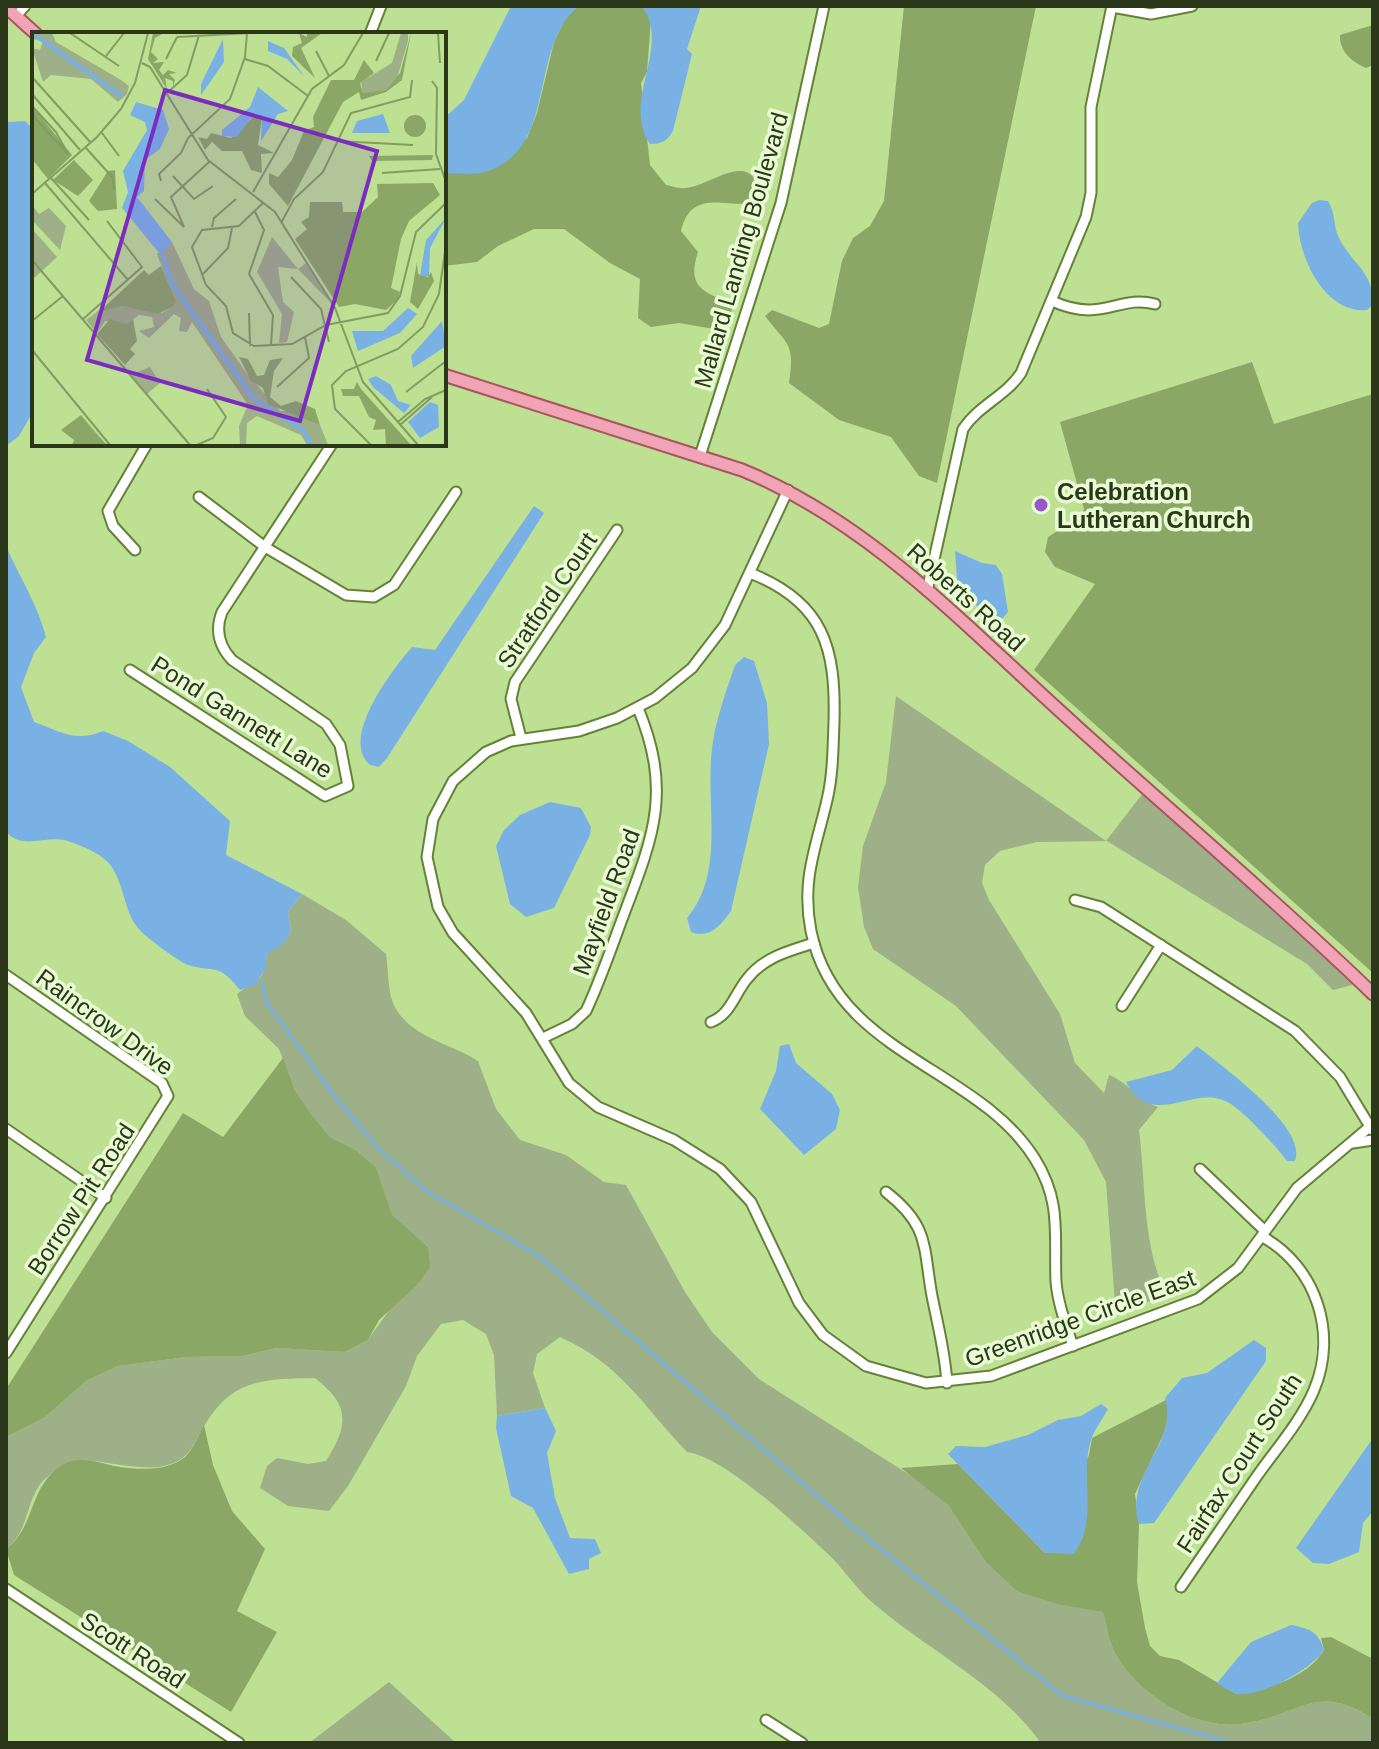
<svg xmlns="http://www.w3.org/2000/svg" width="1379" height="1749" viewBox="0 0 1379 1749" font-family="Arial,sans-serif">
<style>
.green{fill:#9db087}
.forest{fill:#8aa765}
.water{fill:#7ab1e5}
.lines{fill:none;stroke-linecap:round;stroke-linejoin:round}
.stream{stroke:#7ab1e5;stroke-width:3}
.minor-casing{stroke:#648238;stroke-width:13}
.major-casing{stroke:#a6565e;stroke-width:15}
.minor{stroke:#fff;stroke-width:9}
.major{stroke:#f1a4b5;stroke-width:11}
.poi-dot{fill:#9956cb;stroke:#e8fbd4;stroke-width:3}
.labels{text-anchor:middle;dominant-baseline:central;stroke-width:7;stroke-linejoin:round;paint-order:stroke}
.street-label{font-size:24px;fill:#2a3718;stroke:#e8fbd4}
.poi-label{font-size:24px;font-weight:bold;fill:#2a3718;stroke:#e8fbd4;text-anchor:start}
.inset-river{fill:none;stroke:#7ab1e5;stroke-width:4}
.inset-road{fill:none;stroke:#829c62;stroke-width:2}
.view{fill:#7b2cbf;fill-opacity:0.15;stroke:#7b2cbf;stroke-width:4}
.inset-edge{fill:none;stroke:#2a3718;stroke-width:4}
</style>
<rect width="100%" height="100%" fill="#bde093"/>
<g class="green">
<path d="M896,696L1106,841L1143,793L1356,984L1333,990L1307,964L1107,841L1037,842L1000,851L985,865L982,883L989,900L1060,1014L1075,1063L1104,1093L1109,1075C1129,1083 1137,1099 1158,1107L1139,1130C1146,1185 1142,1244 1166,1294L1118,1315L1115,1304L1106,1182L1084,1140L956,1006L873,949L864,927L858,887L863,846L886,782Z"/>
<path d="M302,894L346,920L386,954C388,968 388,984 391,997C402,1036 449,1042 478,1061L496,1109L520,1140L566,1155L604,1182L626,1185L685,1292L712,1332L759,1379L916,1479L948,1505L985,1561L1084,1608L1103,1612C1106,1625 1109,1641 1115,1653C1137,1694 1194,1730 1241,1724C1299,1717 1315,1680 1373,1719V1743H1041C1000,1685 926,1649 873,1603C856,1589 844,1569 828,1554C798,1526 725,1457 687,1452C642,1405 622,1365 560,1337L537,1354L533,1373L545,1408L497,1416L494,1355L486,1334L463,1320L441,1324L417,1356L406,1386L348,1486L329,1511L288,1506L260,1488L267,1466L277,1458L308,1464L326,1461C349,1425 350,1405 315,1378C261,1379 230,1379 202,1430C195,1442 189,1456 176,1462C140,1479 86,1449 62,1466C55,1471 44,1478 39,1486C25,1507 28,1532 6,1549V1437L44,1418L86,1381L118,1366L187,1357L242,1356L277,1348L345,1352L368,1340L395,1302L418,1284L428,1247L392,1216L376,1167L354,1149L330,1137L311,1114L295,1090L279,1049L245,1016L237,994C255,979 265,985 267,953L283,943L291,931L288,912Z"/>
<polygon points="389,1682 456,1743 309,1743"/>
</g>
<g class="forest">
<path d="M579,6H642L651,19L647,72L641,83L650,165L666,185C672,186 679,189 685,188C712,187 754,143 762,201C732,212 692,184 681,231L698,252C688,282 698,292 728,301L732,309L727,327L714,329L679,323L651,327L638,318L640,279L610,263L564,229H534L498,246L477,262L444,266V173H481L527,138L537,113L554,42L567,15Z"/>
<path d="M904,6H1036L937,483L919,476L891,437L839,420L789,383C795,342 788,346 765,316L772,310L819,328L829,324L842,261L853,238L870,226L884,201Z"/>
<path d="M1373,25V65L1366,68C1352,62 1339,51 1340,35Z"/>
<polygon points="1252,362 1274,424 1373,394 1373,973 1034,670 1095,584 1055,567 1045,552 1048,537 1080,517 1084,509 1060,422"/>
<polygon points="283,1058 295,1090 311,1114 330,1137 354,1149 376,1167 392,1215 428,1247 430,1267 418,1284 379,1320 368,1340 345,1352 277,1348 242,1356 187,1357 118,1366 86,1381 44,1418 6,1437 6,1389 183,1113 223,1137"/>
<path d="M1166,1400L1170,1414L1164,1433L1135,1494L1139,1524L1137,1582L1145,1628L1150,1646L1160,1656L1179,1660L1237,1694C1268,1689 1307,1678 1324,1650L1321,1638L1331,1637L1373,1659V1719C1315,1680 1299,1717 1241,1724C1194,1730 1137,1694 1115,1653C1109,1641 1106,1625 1103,1612L1057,1604L1017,1591L985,1561L948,1505L901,1468L958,1464L1045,1553L1089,1455L1092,1438Z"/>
<path d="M204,1425L213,1465L232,1511L265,1549L237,1611L277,1632L231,1712L14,1575L6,1549C37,1526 27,1486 64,1464C77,1457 93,1461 106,1464C128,1470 167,1473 185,1457C193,1449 199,1435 204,1425Z"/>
</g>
<g class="water">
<path d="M511,6H579C526,48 561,153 481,173C470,175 455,173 444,173V118L464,100Z"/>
<path d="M642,6H701L687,49L692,54L673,131C667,141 662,144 650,144C621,100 672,47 642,6Z"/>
<polygon points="25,121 34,130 34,410 19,436 6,446 6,122"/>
<path d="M1319,200L1328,201C1336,214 1333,226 1339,238C1353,266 1373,270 1373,305L1367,310C1325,314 1299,258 1298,223L1312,203Z"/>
<path d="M534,506L544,513L387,758L379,767L370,765C339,739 392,670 412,647L435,650Z"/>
<path d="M6,546C20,578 37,603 46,637L34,653L21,687L34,722C60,731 75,743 103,731L128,741L170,767L230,821L226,855L302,894L288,912L291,931L283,944L267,954L266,968L255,985L240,990C218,962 215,973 188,965C178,961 145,937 138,928C122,909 124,873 103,858C95,851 75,843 64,840C44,836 23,850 6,832Z"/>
<polygon points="955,551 982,563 996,565 1002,574 1008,612 1002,619 962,598 958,592"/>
<path d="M744,657L754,661L767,703L769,744L731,911C721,925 710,939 691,932L687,918C726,872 705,805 712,749C715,721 726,692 735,665Z"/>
<polygon points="550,802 581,808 591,827 590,835 554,908 526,917 510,904 496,846 504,830 520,815"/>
<polygon points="789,1044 796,1063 832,1094 840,1110 836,1129 804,1155 760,1109 776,1071 780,1046"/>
<path d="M1197,1046C1221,1066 1308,1127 1295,1161H1287C1275,1145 1248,1116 1231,1104C1194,1080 1154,1133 1126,1082L1172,1070Z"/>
<path d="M1254,1340L1266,1348V1361L1154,1523L1139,1524C1124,1473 1179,1444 1165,1398L1182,1378L1207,1373Z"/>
<path d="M1101,1404L1108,1409C1103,1418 1096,1428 1092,1437C1078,1476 1100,1518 1074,1554L1045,1553L948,1454L956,1446L985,1447L1028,1435L1058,1420L1081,1416Z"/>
<polygon points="545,1408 556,1431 547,1453 555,1498 570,1538 595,1539 601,1553 589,1559 589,1569 569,1574 533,1508 511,1496 496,1428 497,1416"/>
<polygon points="1373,1438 1373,1511 1363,1523 1359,1552 1329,1564 1313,1563 1296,1548"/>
<path d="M1291,1625C1309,1628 1319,1632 1324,1650C1312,1669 1258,1700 1234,1693C1229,1691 1222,1686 1217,1683L1251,1642Z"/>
</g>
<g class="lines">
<polyline class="stream" points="262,982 267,1003 335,1097 379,1149 425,1190 539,1256 852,1526 1063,1696 1232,1743"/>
<g class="minor-casing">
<g id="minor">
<polyline points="1112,7 1151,14 1192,6"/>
<polyline points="16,16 25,6"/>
<polyline points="370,34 381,6"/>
<path d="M1052,301C1103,324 1118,294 1155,304"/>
<polyline points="700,456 781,203 824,6"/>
<polyline points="788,490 725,625 692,668 655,698 617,718 579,731 511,741 486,752 453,781 433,819 427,857 438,907 453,933 526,1013 569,1083 598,1107 674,1140 720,1169 751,1202 799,1303 823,1335 866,1366 926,1383 991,1376 1198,1299 1238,1268 1297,1188 1373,1124"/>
<polyline points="199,497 265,547 346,595 374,597 394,585 456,492"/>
<polyline points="135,550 113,526 108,511 147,444"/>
<path d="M750,573C824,602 836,648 834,722C833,748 833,775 827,800C816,848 801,880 811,931C836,1055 977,1066 1035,1159C1062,1202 1054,1235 1056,1282C1058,1304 1066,1325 1073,1346"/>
<path d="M927,591L963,429C979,405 1006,396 1021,373L1086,217L1091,193V107L1112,6"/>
<path d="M130,670L325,796L348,786L340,745L326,724L232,660C219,646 215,630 222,612L332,444"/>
<polyline points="521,738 511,699 515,682 617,530"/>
<polyline points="1075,900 1101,907 1295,1031 1340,1077 1372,1130"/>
<polyline points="6,975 162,1083 168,1096 6,1353"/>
<polyline points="1122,1006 1161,945"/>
<path d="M711,1022C731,1014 734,995 747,979C764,957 789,951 814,943"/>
<path d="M543,1038L572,1024L586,1011C601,979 612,946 624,914C654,835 672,791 638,708"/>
<polyline points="6,1129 106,1198"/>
<polyline points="1353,1143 1373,1140"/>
<polyline points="1200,1169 1265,1231"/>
<path d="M886,1192C930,1226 923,1247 932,1296C938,1326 945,1352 947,1383"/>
<path d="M1181,1587C1206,1550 1232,1513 1257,1476C1276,1449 1301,1421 1314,1390C1338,1333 1316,1267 1263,1237"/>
<polyline points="6,1589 239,1743"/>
<polyline points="766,1720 802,1743"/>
</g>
</g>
<g class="major-casing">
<g id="major">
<polyline points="6,7 36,34"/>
<path d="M444,375L742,470C872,523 969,630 1072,722C1172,813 1276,900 1373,994"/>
</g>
</g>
<use href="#minor" class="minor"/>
<use href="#major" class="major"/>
</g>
<circle class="poi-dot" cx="1041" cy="505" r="8"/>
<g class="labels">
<g class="street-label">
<text transform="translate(741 250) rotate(-74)">Mallard Landing Boulevard</text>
<text transform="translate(966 597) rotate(42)">Roberts Road</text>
<text transform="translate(547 600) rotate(-56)">Stratford Court</text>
<text transform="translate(242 717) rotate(32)">Pond Gannett Lane</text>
<text transform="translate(606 902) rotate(-70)">Mayfield Road</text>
<text transform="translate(105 1022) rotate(36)">Raincrow Drive</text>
<text transform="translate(81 1199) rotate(-57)">Borrow Pit Road</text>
<text transform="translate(1080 1318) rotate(-20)">Greenridge Circle East</text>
<text transform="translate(1239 1463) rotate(-57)">Fairfax Court South</text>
<text transform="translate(133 1650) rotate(33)">Scott Road</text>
</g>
<g class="poi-label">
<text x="1057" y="491">Celebration<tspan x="1057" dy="28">Lutheran Church</tspan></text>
</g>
</g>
<g transform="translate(32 32)">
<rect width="414" height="414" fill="#bde093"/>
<path d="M0,1H20L24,10L89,48L97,54L95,62L86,70L59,47L19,43L11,50L0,16L8,18L11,9L0,7ZM369,1H376V9L365,46L354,58L331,62L329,50L360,31ZM0,173L7,182L17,176L34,194L28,218L0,188ZM0,197L25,225L0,248ZM240,205L266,237L274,231L298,270L266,237L246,235L251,270L262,280L255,310L247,311L250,282L225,240ZM140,210L162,257L177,269L189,305L216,343L248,379H263L288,393L296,413H275L269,403L225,384L215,391L214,413H208L207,394L216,373L160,290L155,300L147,299L149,286L142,282L117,306L107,299L122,295L120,285L107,283L95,292L73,289L65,301L54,288L67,278L90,274L130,281L140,275L143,270L125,222ZM118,335L128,351L114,363L98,343Z" fill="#9db087"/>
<path d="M121,1L130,2L123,6L119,20L126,27L121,31L132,30L127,38L131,43L136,38L145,41L137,42L143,48L141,55V49L133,46L135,57L116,27ZM267,1L275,5V1H290L269,16L283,46L260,24L261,15L270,11ZM379,1L370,48L354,60L329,68L327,60L311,70L256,174L237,152V141L246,145L260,128L272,99L282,95L281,85L299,48H322L332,28L342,41L328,51L331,61L354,58L368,41ZM0,74L40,123L16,147L0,127ZM372 94a11 11 0 1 1 22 0a11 11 0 1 1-22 0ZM230,85L226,113L242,121L229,122L230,141L219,138L210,119H190L180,110L173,118L166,105L175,107L179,101L199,106L220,86ZM401,123L400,128L340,129L337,124ZM42,128L61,148L46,164L21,148ZM83,138L85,177L66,179L57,169L76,139ZM401,151L408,163L377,189L369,207L359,256L368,260L366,267L354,278L323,272L307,275L263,207L275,197L269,190L277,185L278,170H310L311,180H330L346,165L345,152ZM385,230L386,242L396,245L399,240L402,249L386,277L378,270ZM129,234L144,270L140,275L126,282L90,274L67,280L112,238L117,243ZM78,287L95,292L101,287L105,309L98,317L103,322L93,333L65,302ZM207,325L216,327L225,344L232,343L238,328L251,326L242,339L238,365L249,374L264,369L283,377L288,393L236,372L231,356L219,349ZM325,350L329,357L379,413H354L353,397L341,398L344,388L337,385L327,364H311L309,357H322ZM49,383L64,401L75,413H40L42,408L29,398Z" fill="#8aa765"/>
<path d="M191,7L192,30L169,63V52ZM236,9L252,16L272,44L255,27L236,19ZM226,55L256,79L246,82L229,109L230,85L219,86L205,105L190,104V98L218,75ZM104,70L131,78L137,97L128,117L113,128L112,159L105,165L140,210L128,222L90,176L96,160L91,139L115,98L113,90L98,83ZM351,82L358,101H320L325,89ZM414,186L398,216L397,244H388L394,208ZM376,276L385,282L368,301L326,319L320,299H351ZM410,289L414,314L381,336L379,324ZM344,344L359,353L366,369L379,373L372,381L341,355L336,347ZM398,370L406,373L407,395L388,406L376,390Z" fill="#7ab1e5"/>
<path class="inset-river" d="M0,1L91,65M130,221L140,252L222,367L272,399L279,413"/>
<path class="inset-road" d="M38,1L87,34M406,1L408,31M145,5L218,1M284,19L297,44M74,24L92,1M134,27L145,5M213,27L236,34L276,64M344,29L357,1M110,31L118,35L176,128L243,180L303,276L331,350L386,413M0,45L59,111M400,49L405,56L404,122L414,150M135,61L155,43L167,3M0,62L48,118M0,74L24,100L36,122M0,83L36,122M70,101L87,124M304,109L381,113M54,116L81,146L82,157M350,141L408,137M141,144L162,167L181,154M19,146L57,188M129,149L127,142L149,121L156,106L198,67L213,25L215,1M13,151L96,248M221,160L280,57L312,33L331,1M0,162L65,105L89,77L103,51L116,1M123,167L152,195L139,165L177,130M231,171L207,194L170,198L160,215L174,253L194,274L201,301L222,314L260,312L294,293L356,281L368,264L384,200L414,171M223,180L232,198L217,242L241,283L239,313M249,191L262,167L291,140L319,81L378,65L380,48M180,195L182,186L204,167M0,228L158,413M171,242L196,216L200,196M259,245L289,277L297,310M217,281L218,314M50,288L110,235L75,189M0,289L31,264M0,318L78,413M245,355L277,326L273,305M374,360L414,329M366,390L393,367L414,358M368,393L400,365M165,413L181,406L194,385L175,357M339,413L303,377L300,353L314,339L366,317L391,295L407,262L414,213"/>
<path class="view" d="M133,58L345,119L268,389L55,328Z"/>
<rect width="414" height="414" class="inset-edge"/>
</g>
<rect width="1379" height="1749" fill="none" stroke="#2a3718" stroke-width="16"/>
</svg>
